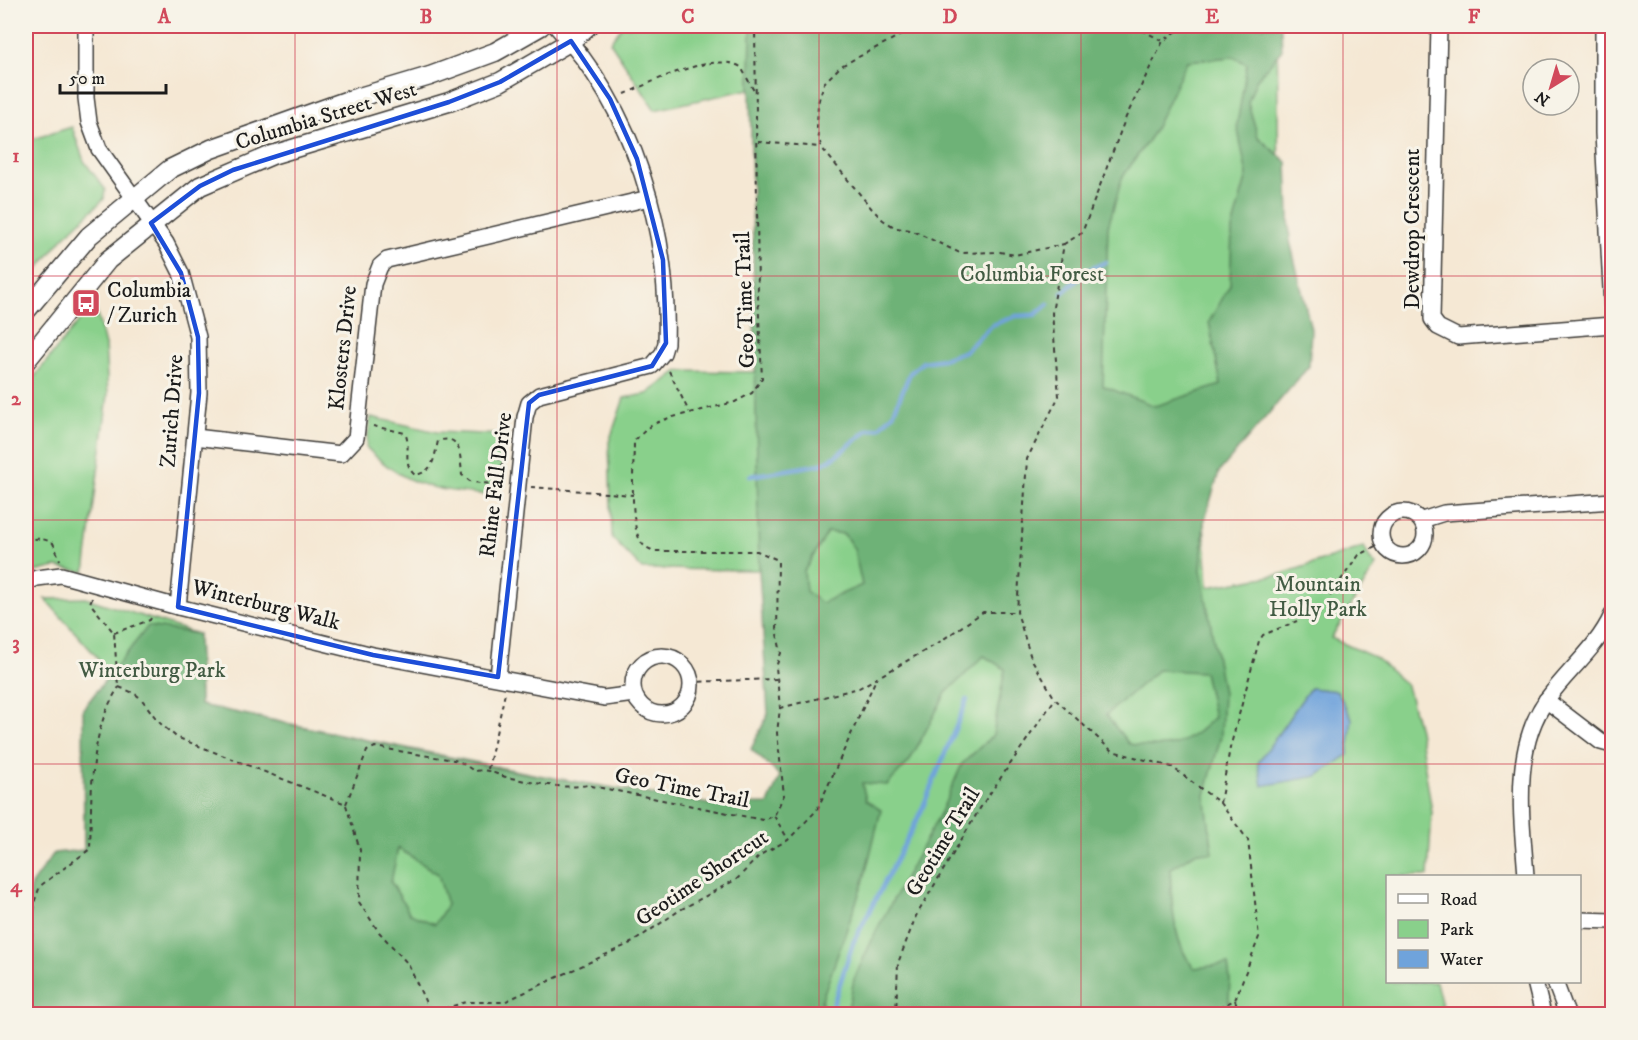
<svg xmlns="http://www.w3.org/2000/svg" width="1638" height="1040" viewBox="0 0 1638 1040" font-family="'IM FELL DW Pica',serif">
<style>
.green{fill:#89d08b;stroke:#527654;stroke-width:1.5;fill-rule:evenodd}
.forest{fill:#6eb277;stroke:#45674a;stroke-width:1.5;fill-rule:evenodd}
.water{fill:#6fa3db;stroke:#46607c;stroke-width:1.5}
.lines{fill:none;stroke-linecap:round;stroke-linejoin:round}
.stream{stroke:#6fa3db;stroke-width:4.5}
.minor-casing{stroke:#3d3b38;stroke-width:18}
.major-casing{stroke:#3d3b38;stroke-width:21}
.path{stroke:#3d3b38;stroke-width:2;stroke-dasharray:4.5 4.5;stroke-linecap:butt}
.minor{stroke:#fff;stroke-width:15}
.major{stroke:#fff;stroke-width:18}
.marked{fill:none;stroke:#1d4ed8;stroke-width:4.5;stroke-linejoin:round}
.grid{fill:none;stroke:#d1495b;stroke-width:1.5;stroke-opacity:0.55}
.labels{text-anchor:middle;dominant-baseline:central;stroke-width:6;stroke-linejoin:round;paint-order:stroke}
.street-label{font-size:22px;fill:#1c1c1c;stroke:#f7f3e8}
.park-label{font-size:22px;fill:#425b43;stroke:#f7f3e8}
.poi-label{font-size:22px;fill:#1c1c1c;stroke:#f7f3e8;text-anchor:start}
.neatline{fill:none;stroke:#d1495b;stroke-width:2}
.grid-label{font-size:20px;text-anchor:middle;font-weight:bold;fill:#d1495b}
</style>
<rect width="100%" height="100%" fill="#f7f3e8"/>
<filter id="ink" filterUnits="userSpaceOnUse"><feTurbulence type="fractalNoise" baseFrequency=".0167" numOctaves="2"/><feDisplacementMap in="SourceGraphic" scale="12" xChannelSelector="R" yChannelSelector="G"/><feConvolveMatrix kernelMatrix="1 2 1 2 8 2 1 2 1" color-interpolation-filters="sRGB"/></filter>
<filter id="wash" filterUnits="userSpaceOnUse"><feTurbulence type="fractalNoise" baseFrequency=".008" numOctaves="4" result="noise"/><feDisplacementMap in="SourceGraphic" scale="24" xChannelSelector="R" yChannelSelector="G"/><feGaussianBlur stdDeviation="1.35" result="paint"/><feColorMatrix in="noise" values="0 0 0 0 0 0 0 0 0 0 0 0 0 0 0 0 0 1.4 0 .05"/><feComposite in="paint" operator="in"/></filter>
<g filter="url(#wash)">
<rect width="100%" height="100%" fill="#f5e8d4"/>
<g class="green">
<polygon points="622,26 751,26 750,89 655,110 610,42"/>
<path d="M769,26H1277L1280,277L1309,366L1218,472L1204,522L1208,587L1282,574L1364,547L1370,559L1376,565L1331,638L1376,658L1407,686L1419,730L1432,812L1428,876H1388V982H1436L1444,1014H55L119,891L83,709L106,679L97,657L45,599L86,598L198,634L200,705L803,830L759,535V570L642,569L612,538L609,442L624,398L647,394L678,371L756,372L757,421ZM1310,688L1337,691L1352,719L1259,763Z"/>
<polygon points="72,127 84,161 105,189 104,199 63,238 26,284 26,141"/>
<polygon points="94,302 105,345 108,395 85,572 56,567 26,574 26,387"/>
<path d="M371,417L437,432L504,435L499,496C442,490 408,491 366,447Z"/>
</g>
<path class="forest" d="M751,26H1281L1282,50L1256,80L1248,103L1258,137L1287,162L1290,241L1311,329L1309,366L1219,472L1204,522L1201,570L1223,693L1221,736L1205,795L1213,853L1197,852L1170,869C1172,901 1172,943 1194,968L1228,964L1230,980L1228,1014H847L854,979L877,929L941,812L962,764L993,735L1005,669L984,656L946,693L909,762L887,785L862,783L866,800L881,810L863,883L821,1002L828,1014H26V912L32,883L54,853L84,850L83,709L148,626L198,634L200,705L501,769L715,805L768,804L780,776L751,749L768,714L759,570L750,89ZM1233,57L1247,64L1237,125L1247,175L1232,229L1230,285L1209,322L1221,385L1155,406L1103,386L1108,227L1122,178L1153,133L1187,61ZM828,532L844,534L854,549L862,585L821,603L806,591L804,571ZM1158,670L1204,672L1214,717C1185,747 1170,750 1129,744L1106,715ZM398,848L438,874L447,905L435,924L410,914L391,882Z"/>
<polygon class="water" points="1310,688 1337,691 1352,719 1348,755 1317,776 1262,786 1258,763"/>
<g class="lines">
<g class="stream">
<polyline points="1062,293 1090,269 1106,262"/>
<polyline points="750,476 822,464 836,456 868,430 879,428 893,414 910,373 923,362 943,359 965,351 992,325 1016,316 1035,315 1048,304"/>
<polyline points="830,1014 853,943 920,814 967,700"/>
</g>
</g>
</g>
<g filter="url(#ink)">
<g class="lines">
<g class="minor-casing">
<g id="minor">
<polyline points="86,26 86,98 89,122 99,149 166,243 181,273 198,337 199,393 178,607"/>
<polyline points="1439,26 1432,319 1438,327 1458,337 1612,325"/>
<polyline points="1603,26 1603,133 1612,308"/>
<polyline points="195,437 341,454 356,438 373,284 380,266 387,260 649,198"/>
<circle cx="1403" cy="534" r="22"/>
<polyline points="1422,520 1444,513 1612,501"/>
<polyline points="26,583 37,578 61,575 178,607 373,655 604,698 634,694"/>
<circle cx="662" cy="685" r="29"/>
<path d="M498,677L525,417L529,403L539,395L652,366L663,353L666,343C670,230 634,109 556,26"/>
<polyline points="1546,700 1601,742 1612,745"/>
<path d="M1526,876C1522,819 1511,747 1548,698C1569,669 1597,648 1612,615"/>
<polyline points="1580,920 1612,921"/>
<polyline points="1535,982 1543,1014"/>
<polyline points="1555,982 1567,1014"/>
</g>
</g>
<g class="major-casing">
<g id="major">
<polyline points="26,311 89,236 170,169 211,149 346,101 430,76 495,52 541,26"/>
<polyline points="26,361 108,260 200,186 272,155 449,102 500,82 571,41 588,26"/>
</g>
</g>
<g class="path">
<polyline points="918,26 841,66 824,83 818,103 817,128 821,147 872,209 883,220 896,228 911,230 960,253 1000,252 1015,255 1064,244"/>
<polyline points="1134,26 1163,41"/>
<polyline points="1184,26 1163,41 1126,117 1082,233 1064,244 1052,313 1059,396 1027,459 1017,612 1031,658 1055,699 1112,751 1172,767 1220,803 1248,840 1259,937 1235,1000 1203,1014"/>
<path d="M625,94C652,82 713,51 741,67L754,91"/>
<polyline points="758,142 821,147"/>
<polyline points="669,371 689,412"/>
<path d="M373,426L405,433C412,448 401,463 415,475C434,472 434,458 438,441C462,433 460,457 462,475L471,482L504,485"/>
<polyline points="505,466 499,462 500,450 507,447"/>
<polyline points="531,487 633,495"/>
<path d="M26,542C35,537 43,538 53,543L60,560"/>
<polyline points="1330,595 1359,555 1382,544"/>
<polyline points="92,598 90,603 114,633 118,686"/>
<polyline points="114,633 150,620 153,614"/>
<polyline points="691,682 776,679"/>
<path d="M119,687C143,696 140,698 155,717C160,725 170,731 176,737L346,804"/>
<polyline points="780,708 859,688 935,645 983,612 1017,612"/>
<polyline points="488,769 505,693"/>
<polyline points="1220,803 1230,748 1259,641 1263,635 1297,621"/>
<path d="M346,804L367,751L375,747L459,761L474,771C490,769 492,773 506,777C531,782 563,790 587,785L763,820L774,816L784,795L777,733L780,708L776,667L781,653L777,634L778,560L757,551H654C648,548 643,547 640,540C629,521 634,464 634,441L651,425L669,418L735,402L752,393L762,378L758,296L755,26"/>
<polyline points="346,805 360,850 359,902 379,932 408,964 431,1014"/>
<polyline points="774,816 788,839"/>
<polyline points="1235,1000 1240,1014"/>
<path d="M26,1009L35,900L40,886L90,849C92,796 88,732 119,687"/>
<polyline points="427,1014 466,1002 504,1002 633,942 680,910 737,879 760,855 788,840 817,810 876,679"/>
<polyline points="896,1014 898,963 916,916 982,805 1055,699"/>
</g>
<use href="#minor" class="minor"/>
<use href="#major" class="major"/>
</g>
</g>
<path class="marked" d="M571,41L610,99L637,159L663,260L666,343L652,366L539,395L529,403L498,677L373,655L178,607L199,393L198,337L181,273L151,223L200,186L233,170L449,102L500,82Z"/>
<path class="grid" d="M295,26V1014M557,26V1014M819,26V1014M1081,26V1014M1343,26V1014M26,276H1612M26,520H1612M26,764H1612"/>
<defs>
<g id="bus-square" transform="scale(1.5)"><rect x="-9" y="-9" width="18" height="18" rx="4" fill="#d1495b" stroke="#f7f3e8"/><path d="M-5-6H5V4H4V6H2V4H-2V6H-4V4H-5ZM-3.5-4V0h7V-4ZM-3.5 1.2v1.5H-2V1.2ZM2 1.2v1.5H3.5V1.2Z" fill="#fff"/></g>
</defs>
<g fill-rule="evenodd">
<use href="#bus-square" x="86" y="303"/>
</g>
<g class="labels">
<g class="street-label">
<text transform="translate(326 116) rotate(-17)">Columbia Street West</text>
<text transform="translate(1412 229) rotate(-90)">Dewdrop Crescent</text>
<text transform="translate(745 300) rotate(-92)">Geo Time Trail</text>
<text transform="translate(343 348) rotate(-84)">Klosters Drive</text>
<text transform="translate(172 411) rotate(-86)">Zurich Drive</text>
<text transform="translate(496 485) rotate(-83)">Rhine Fall Drive</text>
<text transform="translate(266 605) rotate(14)">Winterburg Walk</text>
<text transform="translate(682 788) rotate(11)">Geo Time Trail</text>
<text transform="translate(943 842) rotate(-59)">Geotime Trail</text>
<text transform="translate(702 878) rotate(-34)">Geotime Shortcut</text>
</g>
<g class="park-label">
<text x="1032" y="274">Columbia Forest</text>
<text x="1318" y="584">Mountain<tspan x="1318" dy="25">Holly Park</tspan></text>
<text x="152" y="670">Winterburg Park</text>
</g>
<g class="poi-label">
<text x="107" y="290">Columbia<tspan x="107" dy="25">/ Zurich</tspan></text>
</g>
</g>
<rect width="1638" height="1040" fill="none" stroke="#f7f3e8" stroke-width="66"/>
<rect x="1386" y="875" width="195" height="108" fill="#f7f3e8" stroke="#9f9d96" stroke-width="1.5"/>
<rect x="1398" y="894" width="30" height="9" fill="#ffffff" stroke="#9f9d96" stroke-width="1.5"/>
<text x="1440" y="905" font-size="18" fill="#1c1c1c">Road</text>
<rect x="1398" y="920" width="30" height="18" fill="#89d08b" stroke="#9f9d96" stroke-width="1.5"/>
<text x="1440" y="935" font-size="18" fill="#1c1c1c">Park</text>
<rect x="1398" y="950" width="30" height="18" fill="#6fa3db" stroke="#9f9d96" stroke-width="1.5"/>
<text x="1440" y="965" font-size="18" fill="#1c1c1c">Water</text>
<g transform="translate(1551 87) rotate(217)"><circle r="28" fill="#f7f3e8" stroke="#9f9d96" stroke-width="1.5"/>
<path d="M0-4.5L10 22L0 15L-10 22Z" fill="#d1495b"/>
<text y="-9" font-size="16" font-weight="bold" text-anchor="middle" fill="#1c1c1c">N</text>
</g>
<path d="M60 84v9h106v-9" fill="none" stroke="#1c1c1c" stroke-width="3"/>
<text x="69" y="84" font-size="18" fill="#1c1c1c" stroke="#f7f3e8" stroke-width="4.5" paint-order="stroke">50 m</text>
<rect x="33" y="33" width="1572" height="974" class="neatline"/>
<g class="grid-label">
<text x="164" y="23">A</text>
<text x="426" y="23">B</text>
<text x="688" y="23">C</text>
<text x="950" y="23">D</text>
<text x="1212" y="23">E</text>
<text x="1474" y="23">F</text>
<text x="16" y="162">1</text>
<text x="16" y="405">2</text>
<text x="16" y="649">3</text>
<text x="16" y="892">4</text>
</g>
</svg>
